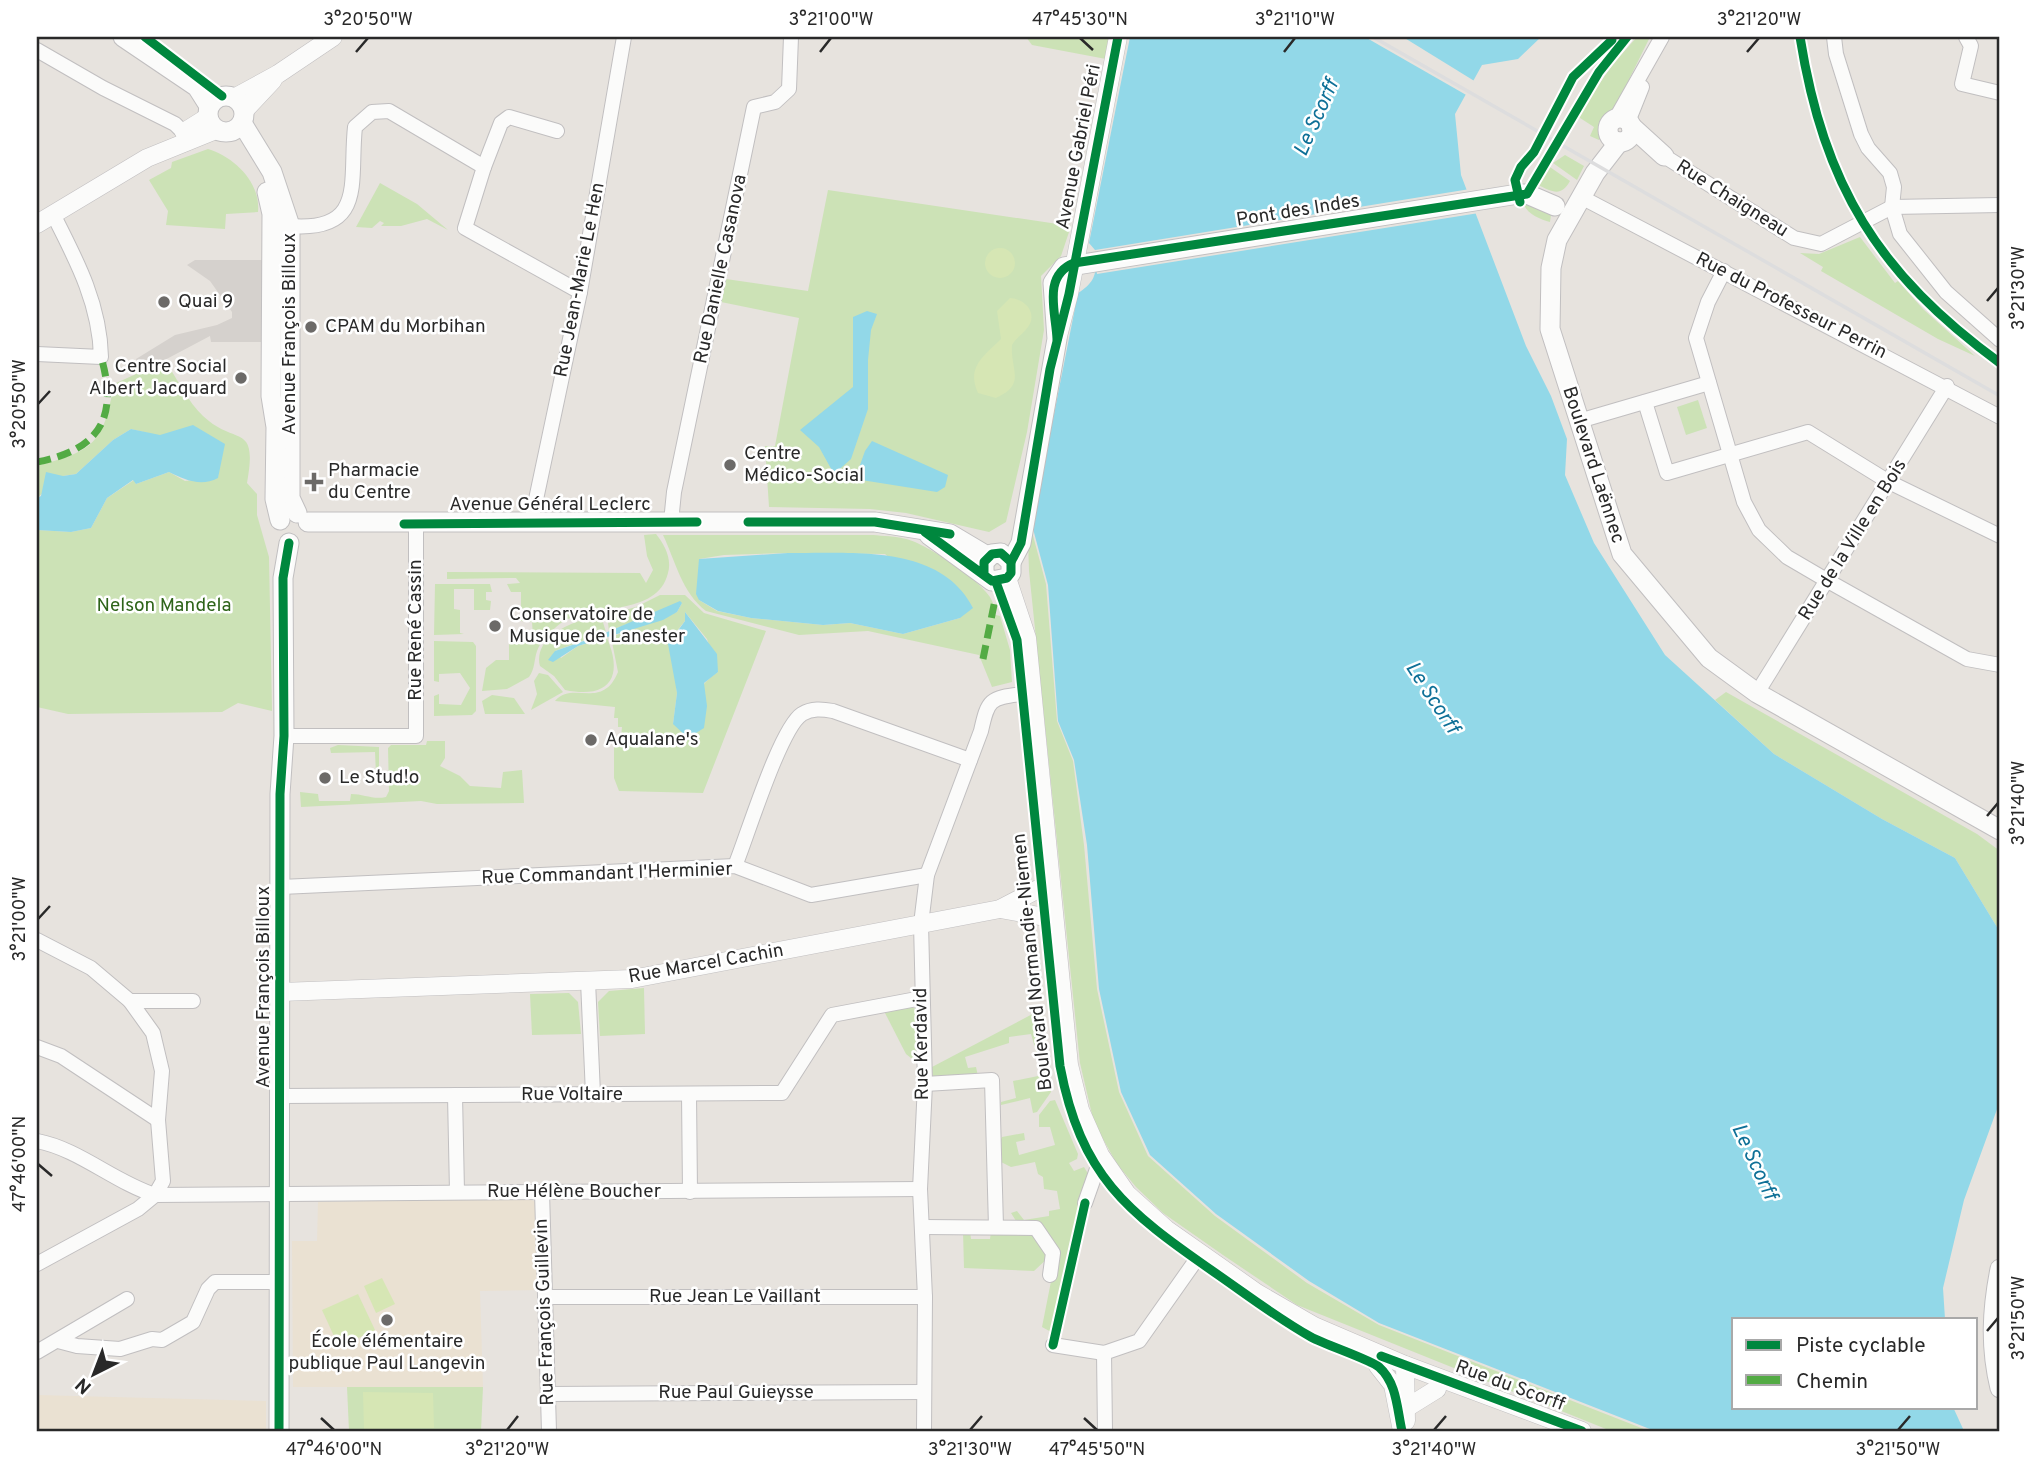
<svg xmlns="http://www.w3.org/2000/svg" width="2037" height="1468" viewBox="0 0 2037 1468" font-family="Overpass,sans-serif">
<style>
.education{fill:#eae1d2}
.green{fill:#cce2b6;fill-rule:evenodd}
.pitch{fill:#d6e6b4}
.plaza{fill:#d5d1cd}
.water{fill:#92d8e8}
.pier{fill:#e7e3de}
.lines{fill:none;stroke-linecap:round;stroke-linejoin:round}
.minor-casing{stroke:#c1bfc0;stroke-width:16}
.tertiary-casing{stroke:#c1bfc0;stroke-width:19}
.secondary-casing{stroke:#c1bfc0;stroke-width:21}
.minor{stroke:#fbfbfa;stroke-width:14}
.tertiary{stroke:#fbfbfa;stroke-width:18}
.secondary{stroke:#fbfbfa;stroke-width:19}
.rail{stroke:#ddddde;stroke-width:3.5}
.quiet{stroke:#53ab44;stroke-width:7;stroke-dasharray:14 7;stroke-linecap:butt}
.cycleway-casing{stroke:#fff;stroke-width:13}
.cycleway{stroke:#00873e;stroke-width:9}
.ticks{fill:none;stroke:#292929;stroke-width:2.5}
.poi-dot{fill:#6c6a68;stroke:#fff;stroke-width:2.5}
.labels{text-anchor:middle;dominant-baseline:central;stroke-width:5;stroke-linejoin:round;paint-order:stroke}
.street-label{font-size:19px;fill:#292929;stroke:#fff}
.poi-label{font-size:19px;fill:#292929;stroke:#fff;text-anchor:start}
.park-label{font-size:19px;fill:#2e641a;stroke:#fff}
.water-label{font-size:21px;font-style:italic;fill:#0e7097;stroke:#fff}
.neatline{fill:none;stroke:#292929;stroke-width:2.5}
.ticks-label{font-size:18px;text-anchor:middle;fill:#292929}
</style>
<rect width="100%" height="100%" fill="#e7e3de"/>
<g class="education">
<polygon points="525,1198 534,1201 538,1207 539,1290 480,1291 483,1387 293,1387 292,1241 317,1241 318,1202"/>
<polygon points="37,1395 266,1401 266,1431 37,1431"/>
</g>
<g class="green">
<polygon points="1026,37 1112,37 1106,59 1032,45"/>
<polygon points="1637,37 1650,37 1599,140 1590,136 1594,127 1577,116 1613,64"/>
<path d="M208,149C234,157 261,182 258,212L226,214L225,229L166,225L168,211L149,180L171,168L172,162Z"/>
<polygon points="1565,155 1584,166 1577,180 1553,163"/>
<path d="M1547,165L1570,181C1561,197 1553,192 1538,185Z"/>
<polygon points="380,183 417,204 448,230 427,219 401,226 381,226 384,223 380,221 372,228 356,227"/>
<polygon points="828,190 1071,226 1061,256 1041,276 1044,330 1027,432 1006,522 989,532 906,513 870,509 769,507 765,446 775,446 799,318 721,302 726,279 808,291"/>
<path d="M1523,202L1551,215L1550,222C1540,219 1526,214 1523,202Z"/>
<polygon points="1860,237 1895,283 1898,281 1923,309 1975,356 1938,339 1821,271 1823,267 1800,253 1819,254"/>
<path d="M165,361C177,378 188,402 203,416C236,447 258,421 247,483L257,494V515L269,557L272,711L238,703L222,712L68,714L37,707V530L71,532L91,528L107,498L134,480L136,484L169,472L185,481L218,478L219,461L160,436L131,429L113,440L76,474L63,476L37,498V466C95,450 103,444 114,384Z"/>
<polygon points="1698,400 1707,428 1686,435 1677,407"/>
<polygon points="1031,528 1046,584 1057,721 1073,761 1084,845 1097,989 1119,1092 1148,1156 1215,1216 1307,1283 1379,1325 1649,1431 1611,1431 1297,1305 1223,1255 1163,1213 1136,1187 1117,1164 1094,1123 1080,1063 1029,571 1028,540"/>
<path d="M656,534C665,545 672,559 668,573C657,618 591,602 561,623C551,631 541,640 537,651C534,660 535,669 529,677L507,689L482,691L486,668L496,660H509V636H533L532,622L521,621V592H511L507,584L520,583L516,578L447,579V572L640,573L646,583L653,570L647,556L644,535Z"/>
<path d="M663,535H873C883,536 895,536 906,539C925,543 988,584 993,603C994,606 992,610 992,614L1000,616L1010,650L1012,682L992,687L979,655L868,631L799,635L706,611C682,593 675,560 663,535ZM788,553L885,554L960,618L903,634L850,623L823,625L751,618L717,611L699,600V559L724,555Z"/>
<polygon points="435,584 490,584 492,592 486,592 486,600 491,601 490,610 474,610 474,589 454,589 454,609 460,610 460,633 464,634 434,635"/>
<path d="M660,595H685L704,613L766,631L703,793L619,791L614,778V739L621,737L622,727H618V718H614L615,707L555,701C573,680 602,711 618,672L611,637L677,612L682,603L609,631L607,615L636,607ZM685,612L707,639L718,672C700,683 687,707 673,724L677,693L671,638L685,621Z"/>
<path d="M601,616L606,632L555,651L561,658L578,646L607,638C624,678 609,699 565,690L554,676L540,666C533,634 578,619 601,616Z"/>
<polygon points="434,641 473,642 476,646 476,711 472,715 434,716 434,696 439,694 439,704 461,705 470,688 460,673 439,674 439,682 434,681"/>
<polygon points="539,673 548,675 563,692 531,710 537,694 534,681"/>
<polygon points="1726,692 1977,834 2000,851 2000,932 1955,858 1882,819 1774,754 1715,700"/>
<polygon points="492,695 514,698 525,714 485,714 482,701"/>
<path d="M427,741H445V758L440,766L460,776L470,786L501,788L503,772L522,770L524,803L437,804L421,801L301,807L300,792L318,794L319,801H350L351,794C364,794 373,800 386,797L389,791L388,748L391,745H426Z"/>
<polygon points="338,745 379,747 379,774 376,774 375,752 331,753 330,748"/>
<polygon points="644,988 645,1034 600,1036 598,1002 609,991"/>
<polygon points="569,993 578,1002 581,1034 532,1035 530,994"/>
<polygon points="909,1006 916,1009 919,1015 916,1062 906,1054 885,1013"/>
<polygon points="1042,1009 1051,1092 1037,1112 1033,1113 1030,1098 1001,1105 1001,1102 1016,1098 1013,1081 1043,1075 1031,1034 1009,1037 1009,1043 965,1057 968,1068 976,1067 978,1076 933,1079 932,1067"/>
<polygon points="1055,1100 1078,1154 1077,1159 1069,1163 1074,1171 1084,1167 1090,1177 1080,1203 1053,1333 1042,1327 1057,1251 1018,1224 1011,1213 1017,1211 1024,1220 1049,1216 1049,1211 1060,1209 1057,1191 1044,1189 1043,1177 1038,1174 1035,1162 1011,1167 1001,1162 999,1143 1002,1137 1024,1133 1025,1140 1016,1142 1019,1155 1055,1145 1050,1127 1039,1127 1039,1115 1050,1101"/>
<polygon points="963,1231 970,1231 971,1239 990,1239 991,1232 1035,1233 1050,1256 1034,1271 964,1268"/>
<polygon points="347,1387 483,1387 481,1431 349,1431"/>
</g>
<g class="pitch">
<circle cx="1000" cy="263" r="15"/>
<path d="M1010,298C1025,299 1038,313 1028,327C1023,334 1016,338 1012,345C1010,370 1027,384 996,398L978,393C966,367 984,356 1001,339L997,311Z"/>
<polygon points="382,1278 395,1304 376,1313 364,1286"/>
<polygon points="358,1294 375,1330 339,1347 322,1310"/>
<polygon points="363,1392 433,1393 434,1428 364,1429"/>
</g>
<polygon class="plaza" points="195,260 267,260 268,342 211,342 210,336 142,372 136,359 175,335 217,325 232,318 232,312 210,281 187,265"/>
<g class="water">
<path d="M1130,37H1541L1518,59L1482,65L1455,114L1461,175L1526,346L1551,396L1567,439L1565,475L1594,543L1665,655L1774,754L1882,819L1955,858L2000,932V1101L1964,1200L1943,1288L1945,1319H1734V1407H1953L1964,1431H1655L1379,1323L1309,1281L1216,1214L1150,1155L1121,1092L1099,989L1087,845L1074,760L1058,721L1048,585L1032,525L1078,293C1097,281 1097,271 1095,250L1089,243Z"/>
<polygon points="867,311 877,314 871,330 868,360 868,409 851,459 834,474 819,447 800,430 853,387 853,317"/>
<path d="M193,425L225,444L218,478C201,487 185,480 169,472L136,484L133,480L107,498L91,528L71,532L37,530V498L41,496L46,472L63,476L76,474L113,440L131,429L160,435Z"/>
<polygon points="872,441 948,475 945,487 937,492 855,479 865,451"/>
<path d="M788,553C850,554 940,543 973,608L960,618L903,634L850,623L823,625L751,618L718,611L699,600L696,594L699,559Z"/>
<polygon points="680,601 682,603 677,612 663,620 578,646 553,662 548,660 555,651 598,636"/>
<polygon points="685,612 717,654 718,672 704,683 707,706 704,728 688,738 673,724 677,693 668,644 685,621"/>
</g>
<g class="pier">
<polygon points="1365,37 1403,37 1476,82 1468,96"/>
<polygon points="1470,189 1479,213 1097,274 1095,250"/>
</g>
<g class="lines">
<g class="minor-casing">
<g id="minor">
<polyline points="1834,37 1836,54 1861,134 1868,148 1890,173 1894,187 1892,207 1900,234 1946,292 2000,340"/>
<polyline points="1966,37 1971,46 1962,84 2000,93"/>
<polyline points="37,50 103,88 175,124 184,133"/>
<polyline points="1615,120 1662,37"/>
<polyline points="1628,122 1642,87"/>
<polyline points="1664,156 1794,238 1821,244 1892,207 2000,205"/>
<polyline points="484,167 501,123 509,117 557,131"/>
<polyline points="1581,197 2000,417"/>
<path d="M290,226C367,232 349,181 355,127L372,112L389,111L484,167L465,228L580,292"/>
<polyline points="1724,271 1708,302 1696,338 1744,502 1759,530 1787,557 1828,581 1967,659 2000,665"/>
<path d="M37,354L101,357C100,305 77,261 54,216"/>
<polyline points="1645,402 1667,473 1808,432 1889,482 2000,536"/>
<polyline points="1579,421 1709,383"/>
<polyline points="671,522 674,492 754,107 775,102 789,89 791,37"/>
<polyline points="531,523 580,292 624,37"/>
<polyline points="1757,693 1947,386"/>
<polyline points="284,736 416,736 416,524"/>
<path d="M735,866C747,837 780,728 802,714C812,708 822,709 833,711L970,760"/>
<polyline points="281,887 735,866 811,895 927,875"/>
<polyline points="37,940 91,968 130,1001 193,1001"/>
<polyline points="588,981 593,1094"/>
<polyline points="130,1001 153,1033 162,1071 158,1120 163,1181 155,1195"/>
<polyline points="37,1047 61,1056 158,1120"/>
<polyline points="925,1084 992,1080 996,1227"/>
<polyline points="689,1094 690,1192"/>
<polyline points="455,1095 457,1192"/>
<polyline points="281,1096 782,1093 832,1015 922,998"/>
<path d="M37,1141C79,1149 114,1182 155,1195"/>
<polyline points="542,1192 549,1431"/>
<polyline points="1085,1203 1097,1169"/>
<polyline points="923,1227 1036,1228 1053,1253 1050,1275"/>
<polyline points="37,1264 138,1209 155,1195 920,1189"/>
<polyline points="545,1297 925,1297"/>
<polyline points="58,1341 77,1346 120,1349 152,1339 162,1340 193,1322 208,1289 215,1282 281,1282"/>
<polyline points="1053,1345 1104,1353 1139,1341 1196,1260"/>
<polyline points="37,1352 127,1299"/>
<polyline points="1104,1353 1105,1431"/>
<polyline points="548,1394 924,1392"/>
<path d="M924,1431L925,1297L920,1189L925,1084L921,924L927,875L981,731C988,699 990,698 1022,694"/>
</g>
</g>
<g class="tertiary-casing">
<g id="tertiary">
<polyline points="234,98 278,74 333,37"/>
<polyline points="244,111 273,80"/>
<polyline points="184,132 208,117"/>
<polyline points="37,224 147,158 216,130"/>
<polyline points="1058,336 1069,294 1118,37"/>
<polyline points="1007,578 1027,638 1069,1065 1080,1110 1100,1155 1127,1194 1166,1229 1257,1293 1314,1326 1405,1365 1582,1431"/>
<polyline points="1000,909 1045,917"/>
<polyline points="281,992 632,979 1000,909 1042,887"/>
<polyline points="1405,1365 1406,1421"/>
<polyline points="1378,1366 1393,1385 1402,1431"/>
<polyline points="1408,1407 1437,1389"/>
</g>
</g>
<g class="secondary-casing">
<g id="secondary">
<polyline points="123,37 197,87 209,106"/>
<circle cx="226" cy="114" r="18"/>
<circle cx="1620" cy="130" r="12"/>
<polyline points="242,123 272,172 290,226 290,498 297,513"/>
<polyline points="1631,126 1664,156"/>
<polyline points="1619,142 1595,173 1557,240 1551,268 1550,329 1622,554 1709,658 1757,693 2000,830"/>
<polyline points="267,192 272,214 271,396 276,427 275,499 280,520"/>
<polyline points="308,522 875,522 950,534 987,556"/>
<polyline points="929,535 992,581 1007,578 1011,573 1011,562 1001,553 992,554 984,562 984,573"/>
<polyline points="1011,562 1021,543 1057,339 1053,283 1064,267 1518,194 1527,194 1555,206"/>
<path d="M2000,1269C1992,1310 1990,1347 2000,1388"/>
<polyline points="279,1431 280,794 284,736 283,578 289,543"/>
</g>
</g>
<use href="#minor" class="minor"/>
<use href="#tertiary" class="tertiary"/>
<use href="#secondary" class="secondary"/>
<polyline class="rail" points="1373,37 2000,396"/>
<g class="quiet">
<path d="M37,462C99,450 119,418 101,357"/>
<polyline points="983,659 995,600"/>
</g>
<g class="cycleway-casing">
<g id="cycleway">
<polyline points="145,37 222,96"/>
<path d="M1800,37C1824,186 1878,274 2000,363"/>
<polyline points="1520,202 1515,180 1521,167 1534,152 1573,77 1612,40"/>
<path d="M1057,339C1056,312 1042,276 1074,263L1527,194L1599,72L1627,37"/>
<polyline points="748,522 875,522 950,534"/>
<polyline points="404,524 697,522"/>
<polyline points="925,532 992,581 1007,578 1011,573 1011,562 1001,553 992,554 984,562 984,573"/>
<polyline points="1011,562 1021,543 1050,369 1069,294 1118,37"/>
<path d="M996,582L1017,640L1060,1066C1081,1176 1126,1211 1214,1272C1246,1294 1277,1318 1311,1337C1326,1345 1371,1360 1379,1367C1397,1383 1397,1409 1402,1431"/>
<polyline points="1053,1345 1085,1203"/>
<polyline points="1381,1356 1582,1431"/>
<polyline points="279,1431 280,794 284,736 283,578 289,543"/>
</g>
</g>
<use href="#cycleway" class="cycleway"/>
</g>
<path class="ticks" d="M1080,38L1093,50M356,52L368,38M820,52L831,38M1284,52L1295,38M1747,52L1759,38M1987,301L1998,288M38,404L50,391M1987,816L1998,803M38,919L50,906M38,1164L52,1176M1987,1331L1998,1318M321,1418L334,1430M1084,1418L1097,1430M507,1430L518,1416M970,1430L982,1416M1434,1430L1446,1416M1898,1430L1910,1416"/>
<g class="poi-dot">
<circle cx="164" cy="302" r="7"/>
<circle cx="311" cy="327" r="7"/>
<circle cx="241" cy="378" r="7"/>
<circle cx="730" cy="465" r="7"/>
<path d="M310.5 471.5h7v7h7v7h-7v7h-7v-7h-7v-7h7z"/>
<circle cx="495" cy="626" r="7"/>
<circle cx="591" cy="740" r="7"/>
<circle cx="325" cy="778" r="7"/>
<circle cx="387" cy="1320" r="7"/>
</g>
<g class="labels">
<g class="street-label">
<text transform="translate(1079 147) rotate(-79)">Avenue Gabriel Péri</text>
<text transform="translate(1732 199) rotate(32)">Rue Chaigneau</text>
<text transform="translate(1298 211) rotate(-9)">Pont des Indes</text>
<text transform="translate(721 269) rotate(-78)">Rue Danielle Casanova</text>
<text transform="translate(580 280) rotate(-79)">Rue Jean-Marie Le Hen</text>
<text transform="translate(1791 306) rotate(27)">Rue du Professeur Perrin</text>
<text transform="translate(290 334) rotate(-90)">Avenue François Billoux</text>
<text transform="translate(1593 465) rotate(72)">Boulevard Laënnec</text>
<text x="550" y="505">Avenue Général Leclerc</text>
<text transform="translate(1853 540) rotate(-58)">Rue de la Ville en Bois</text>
<text transform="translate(416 630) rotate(-90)">Rue René Cassin</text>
<text transform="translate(607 874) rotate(-2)">Rue Commandant l'Herminier</text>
<text transform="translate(1033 962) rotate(-96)">Boulevard Normandie-Niemen</text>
<text transform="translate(706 964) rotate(-10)">Rue Marcel Cachin</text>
<text transform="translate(264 987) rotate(-90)">Avenue François Billoux</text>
<text transform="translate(922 1044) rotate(-91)">Rue Kerdavid</text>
<text x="572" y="1095">Rue Voltaire</text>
<text x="574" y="1192">Rue Hélène Boucher</text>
<text x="735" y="1297">Rue Jean Le Vaillant</text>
<text transform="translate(545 1312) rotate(-92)">Rue François Guillevin</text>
<text transform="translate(1510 1386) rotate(20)">Rue du Scorff</text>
<text x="736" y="1393">Rue Paul Guieysse</text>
</g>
<g class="poi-label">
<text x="178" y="302">Quai 9</text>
<text x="325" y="327">CPAM du Morbihan</text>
<text x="227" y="367" text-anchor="end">Centre Social<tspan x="227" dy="22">Albert Jacquard</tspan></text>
<text x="744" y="454">Centre<tspan x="744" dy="22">Médico-Social</tspan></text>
<text x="328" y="471">Pharmacie<tspan x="328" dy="22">du Centre</tspan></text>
<text x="509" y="615">Conservatoire de<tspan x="509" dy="22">Musique de Lanester</tspan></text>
<text x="605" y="740">Aqualane's</text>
<text x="339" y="778">Le Stud!o</text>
<text x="387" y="1342" text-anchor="middle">École élémentaire<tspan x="387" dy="22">publique Paul Langevin</tspan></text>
</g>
<g class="park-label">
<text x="164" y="606">Nelson Mandela</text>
</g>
<g class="water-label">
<text transform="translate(1317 118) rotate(-66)">Le Scorff</text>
<text transform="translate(1432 698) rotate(57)">Le Scorff</text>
<text transform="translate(1754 1162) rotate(65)">Le Scorff</text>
</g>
</g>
<rect width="2037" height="1468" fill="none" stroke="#ffffff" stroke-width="77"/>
<rect x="1732" y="1318" width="245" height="91" fill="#ffffff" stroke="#a9a9a9" stroke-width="2"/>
<rect x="1746" y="1340" width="35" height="10" fill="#00873e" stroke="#a9a9a9" stroke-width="2"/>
<text x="1796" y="1352" font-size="21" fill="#292929">Piste cyclable</text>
<rect x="1746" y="1375" width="35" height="10" fill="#53ab44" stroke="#a9a9a9" stroke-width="2"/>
<text x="1796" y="1388" font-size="21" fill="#292929">Chemin</text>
<g transform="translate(94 1374) rotate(222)" stroke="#ffffff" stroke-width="5" paint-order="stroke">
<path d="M0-5L12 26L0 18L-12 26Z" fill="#292929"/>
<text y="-10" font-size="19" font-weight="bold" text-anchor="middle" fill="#292929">N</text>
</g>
<rect x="38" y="38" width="1960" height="1392" class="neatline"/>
<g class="ticks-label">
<text x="368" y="25">3°20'50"W</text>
<text x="831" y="25">3°21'00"W</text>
<text x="1080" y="25">47°45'30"N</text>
<text x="1295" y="25">3°21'10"W</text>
<text x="1759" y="25">3°21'20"W</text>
<text transform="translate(2018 288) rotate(-90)" y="6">3°21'30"W</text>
<text transform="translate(19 404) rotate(-90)" y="6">3°20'50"W</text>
<text transform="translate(2018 803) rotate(-90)" y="6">3°21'40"W</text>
<text transform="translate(19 919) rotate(-90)" y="6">3°21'00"W</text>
<text transform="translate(19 1164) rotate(-90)" y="6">47°46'00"N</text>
<text transform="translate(2018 1318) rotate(-90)" y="6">3°21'50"W</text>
<text x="334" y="1455">47°46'00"N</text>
<text x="507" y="1455">3°21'20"W</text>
<text x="970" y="1455">3°21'30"W</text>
<text x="1097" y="1455">47°45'50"N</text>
<text x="1434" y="1455">3°21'40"W</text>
<text x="1898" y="1455">3°21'50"W</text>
</g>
</svg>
